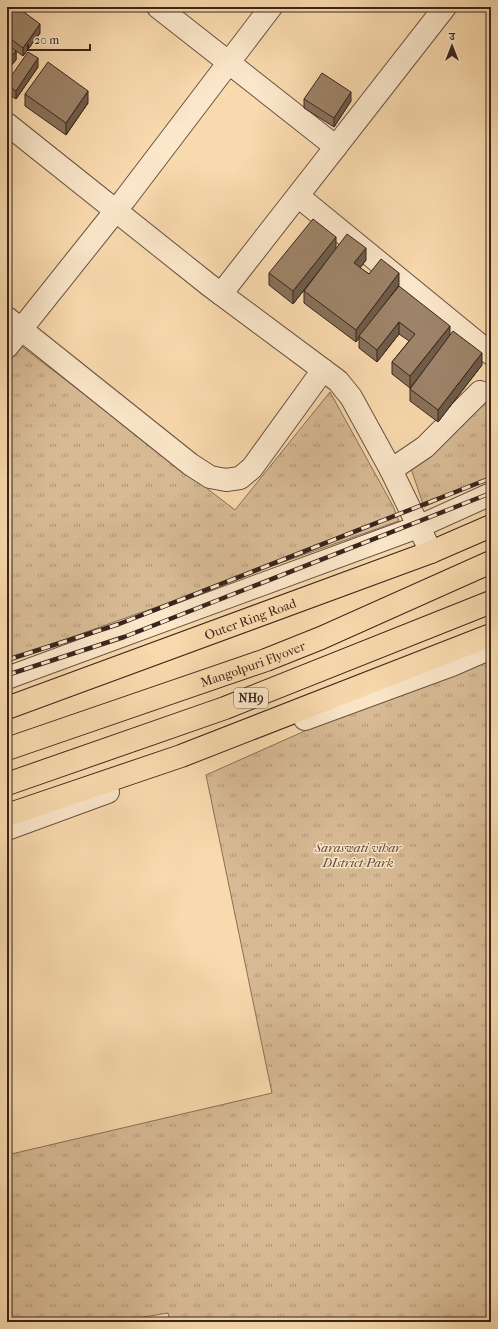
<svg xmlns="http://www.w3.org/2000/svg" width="498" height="1329" viewBox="0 0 498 1329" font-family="'IM FELL French Canon','Noto Serif Devanagari',serif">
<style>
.grass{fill:url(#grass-tufts);stroke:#887059}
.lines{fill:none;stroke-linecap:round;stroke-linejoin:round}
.minor-casing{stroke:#695241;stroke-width:24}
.major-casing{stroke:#39241d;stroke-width:24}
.highway-casing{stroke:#39241d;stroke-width:24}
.minor{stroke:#fbe7ca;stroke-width:22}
.major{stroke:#f9daae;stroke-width:22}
.highway{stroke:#f9daae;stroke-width:22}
.rail-casing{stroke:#39241d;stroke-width:4.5}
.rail{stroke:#fbe7ca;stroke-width:3;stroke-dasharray:9;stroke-linecap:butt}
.wall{fill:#877159;stroke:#39241d}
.shaded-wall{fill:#6e5c49;stroke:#39241d}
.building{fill:#9d8368;stroke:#39241d}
.labels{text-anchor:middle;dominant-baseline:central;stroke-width:3;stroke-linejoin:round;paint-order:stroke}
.shield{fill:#fbe7ca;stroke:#735e51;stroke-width:1}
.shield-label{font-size:12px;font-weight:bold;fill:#39241d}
.street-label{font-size:13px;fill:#39241d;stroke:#fbe7ca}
.park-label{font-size:13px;font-style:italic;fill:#614a3b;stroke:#fbe7ca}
</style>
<defs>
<pattern id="grass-tufts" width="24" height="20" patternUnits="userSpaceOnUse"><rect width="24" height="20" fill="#d8bb95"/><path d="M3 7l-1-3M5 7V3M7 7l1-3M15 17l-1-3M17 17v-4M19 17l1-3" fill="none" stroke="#b09879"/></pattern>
</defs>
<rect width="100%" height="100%" fill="#f9daae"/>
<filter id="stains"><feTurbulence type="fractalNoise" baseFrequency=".005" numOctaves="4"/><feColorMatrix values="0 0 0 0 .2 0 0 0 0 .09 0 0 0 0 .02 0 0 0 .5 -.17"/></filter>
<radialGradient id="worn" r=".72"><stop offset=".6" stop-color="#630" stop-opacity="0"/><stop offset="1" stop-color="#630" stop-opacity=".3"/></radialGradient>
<g class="grass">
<polygon points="7,335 235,510 330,392 393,506 399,521 7,660"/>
<polygon points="491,379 491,477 424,507 404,448 443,434"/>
<polygon points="491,648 491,1322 170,1322 168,1313 113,1322 7,1322 7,1155 272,1093 206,775"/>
</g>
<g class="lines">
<g class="minor-casing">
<g id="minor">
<polyline points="158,7 336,147"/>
<polyline points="7,124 209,285 338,381 351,397 391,470 431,552"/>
<polyline points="298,196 491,354"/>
<polyline points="221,294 445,7"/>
<polyline points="7,318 190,464 210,477 226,480 240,478 252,468 323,370"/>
<polyline points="7,347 125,199 271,7"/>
<polyline points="391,470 425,447 480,392"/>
<polyline points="7,678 418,527 491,494"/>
<polyline points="305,719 452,665 491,648"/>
<polyline points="7,829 108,792"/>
</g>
</g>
<g class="major-casing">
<g id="major">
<path id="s1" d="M7,708L431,552L491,526"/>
<polyline points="7,815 181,756 491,635"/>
</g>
</g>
<g class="highway-casing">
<g id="highway">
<path id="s2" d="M7,749L266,660L321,638L491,562"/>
<polyline points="7,784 225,708 491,602"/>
</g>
</g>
<use href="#minor" class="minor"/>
<use href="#major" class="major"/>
<use href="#highway" class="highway"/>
<g class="rail-casing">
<g id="rail">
<polyline points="7,660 119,624 491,478"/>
<polyline points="7,675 124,637 491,493"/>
</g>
</g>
<use href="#rail" class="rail"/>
</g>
<g class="wall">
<polygon points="7,14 40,33 23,56 16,51 16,60 7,70"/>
<polygon points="38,67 16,99 7,93 7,82"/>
<polygon points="25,94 88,103 66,135 25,106"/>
<polygon points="304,99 351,101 334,127 304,108"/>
<polygon points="336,248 366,260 360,268 369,274 399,285 392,294 450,336 482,365 438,422 410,401 410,388 392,374 392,362 409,341 399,334 377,362 359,348 359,338 356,342 304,303 304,291 324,265 293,304 269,285 269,273"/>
</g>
<g class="shaded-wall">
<polygon points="40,24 40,33 23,56 23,48"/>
<polygon points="16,51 16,60 7,70 7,62"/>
<polygon points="38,58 38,67 16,99 16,91"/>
<polygon points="88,91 88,103 66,135 66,123"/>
<polygon points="351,92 351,101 334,127 334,118"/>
<polygon points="336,237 336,249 293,304 293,291"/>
<polygon points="366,248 366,260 354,275 354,263"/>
<polygon points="399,273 399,285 360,337 359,336 359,338 356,342 356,330"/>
<polygon points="399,322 399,334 377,362 377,350"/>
<polygon points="450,326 450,338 410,388 410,376"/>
<polygon points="482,353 482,365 438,422 438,410"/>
</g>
<g class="building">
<polygon points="12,7 17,7 40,24 23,48 7,36 7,14"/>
<polygon points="7,44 16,51 7,62"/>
<polygon points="28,52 38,58 16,91 7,85 7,82"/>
<polygon points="48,62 88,91 66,123 25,94"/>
<polygon points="322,73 351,92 334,118 304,99"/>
<polygon points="313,219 336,237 293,291 269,273"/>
<polygon points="347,234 366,248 354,263 369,274 381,259 399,273 356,330 304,291"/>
<polygon points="399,286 450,326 410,376 392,362 415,334 399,322 377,350 359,336"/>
<polygon points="453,331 482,353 438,410 410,389"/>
</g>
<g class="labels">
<rect class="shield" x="234" y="688" width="34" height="20" rx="3"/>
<g class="shield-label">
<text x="251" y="698">NH9</text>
</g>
<g class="street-label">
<text stroke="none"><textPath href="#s1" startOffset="259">Outer Ring Road</textPath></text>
<text stroke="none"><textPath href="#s2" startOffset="260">Mangolpuri Flyover</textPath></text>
</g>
<g class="park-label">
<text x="358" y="847">Saraswati vihar<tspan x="358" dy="15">DIstrict Park</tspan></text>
</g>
</g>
<rect width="498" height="1329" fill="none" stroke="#f9daae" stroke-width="24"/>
<rect x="8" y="8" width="482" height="1313" fill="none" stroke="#39241d" stroke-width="2"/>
<rect x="12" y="12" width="474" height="1305" fill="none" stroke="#39241d"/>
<g transform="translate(452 46)" stroke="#fbe7ca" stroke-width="3" paint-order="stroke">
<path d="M0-3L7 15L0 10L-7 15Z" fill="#39241d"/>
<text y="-6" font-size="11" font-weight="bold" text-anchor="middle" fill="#39241d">उ</text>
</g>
<path d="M28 44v6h62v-6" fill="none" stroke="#39241d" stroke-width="2"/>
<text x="34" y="44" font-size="12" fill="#39241d" stroke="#fbe7ca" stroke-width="3" paint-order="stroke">20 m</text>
<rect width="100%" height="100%" filter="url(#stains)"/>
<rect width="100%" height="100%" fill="url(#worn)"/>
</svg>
